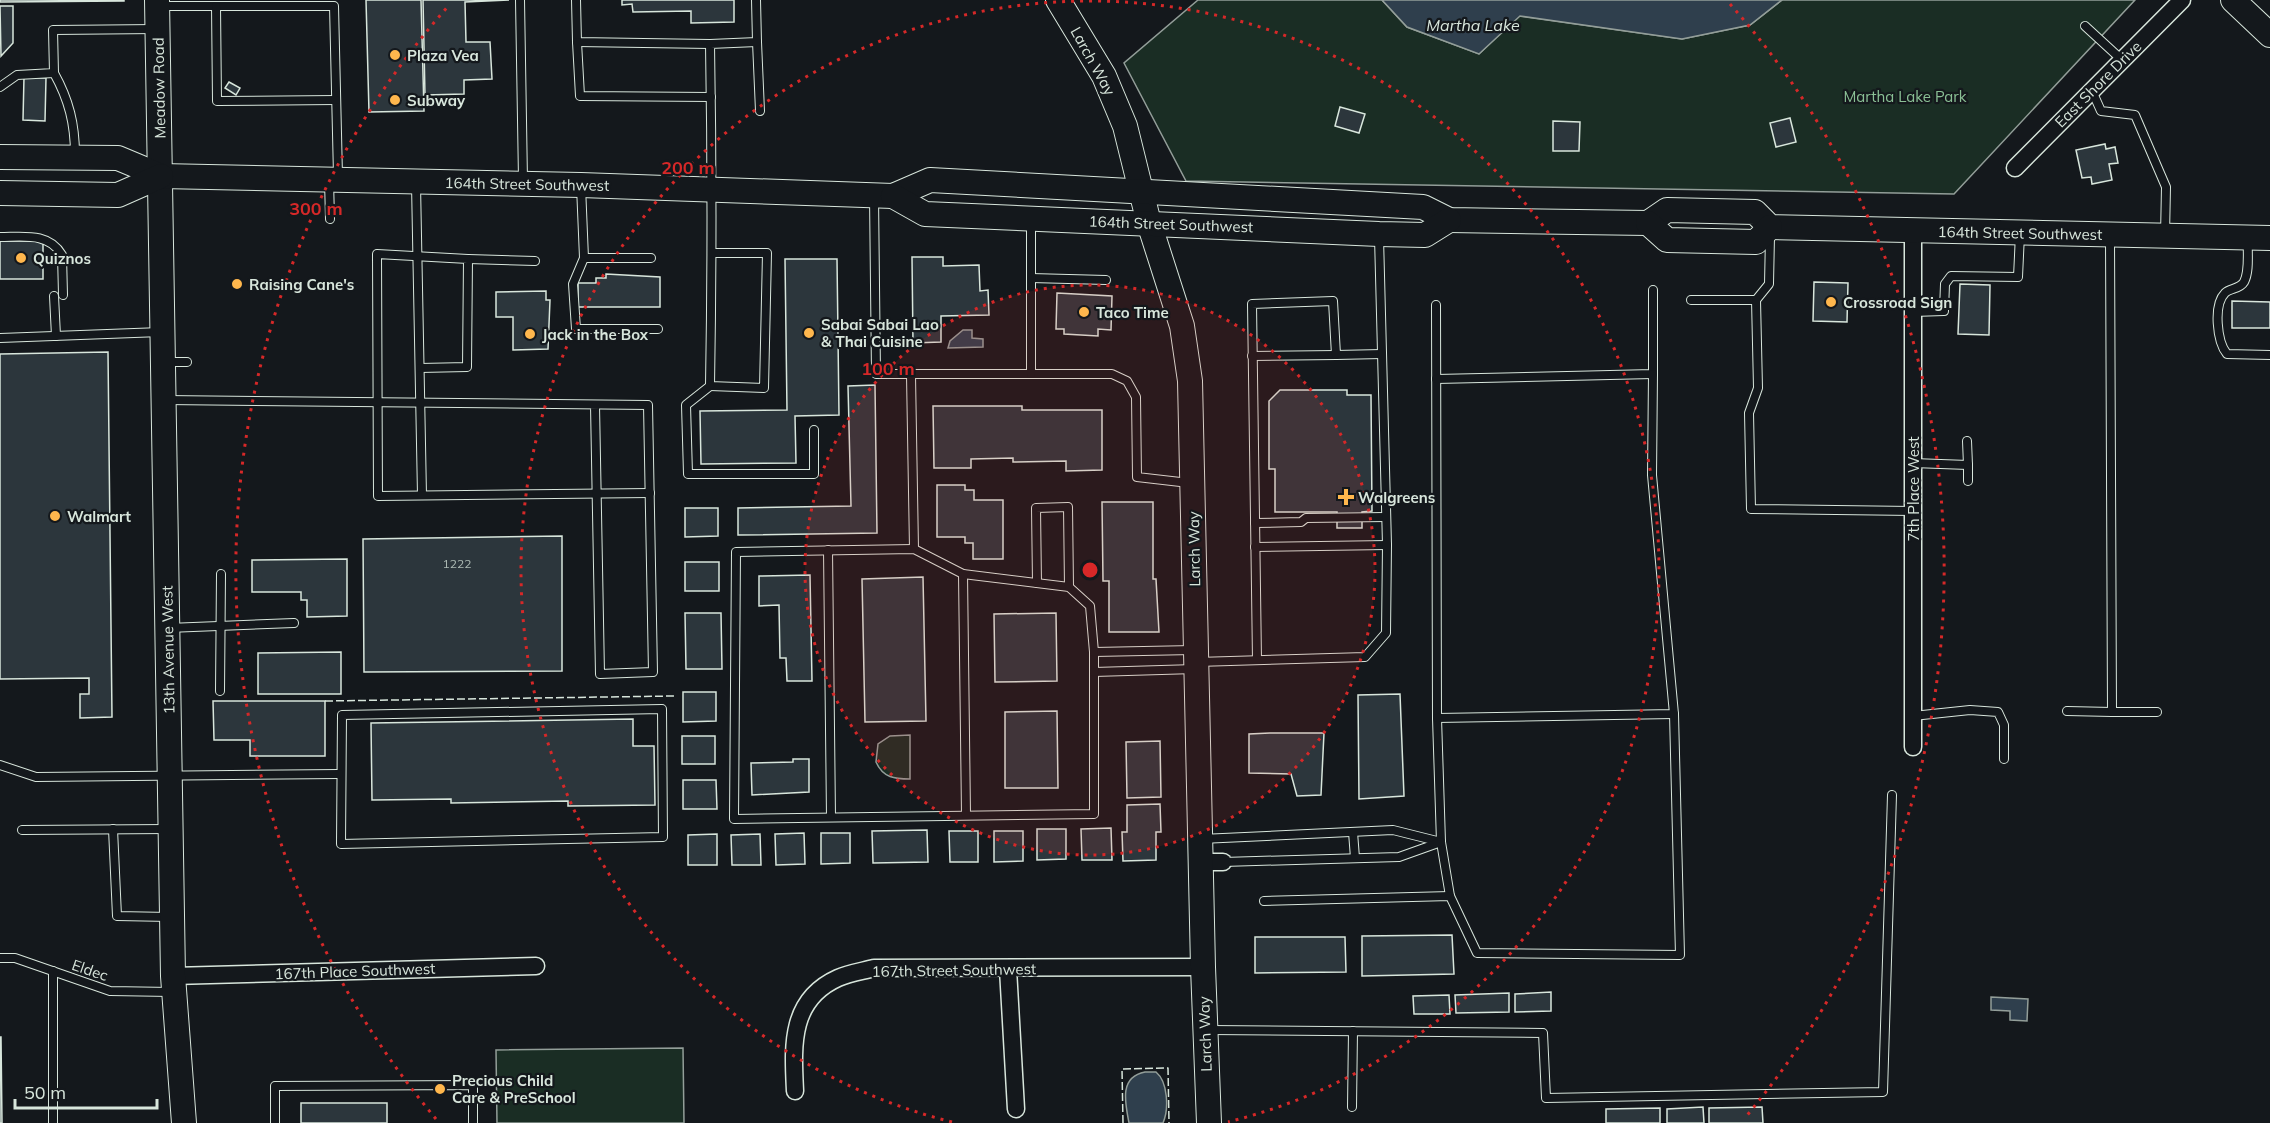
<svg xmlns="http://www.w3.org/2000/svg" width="2270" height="1123" viewBox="0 0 2270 1123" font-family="Mulish,sans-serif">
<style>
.green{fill:#1a2d24;stroke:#939e99;stroke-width:1.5}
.water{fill:#2f3f4d;stroke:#939e99;stroke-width:1.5}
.building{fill:#2c363c;stroke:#d8e6dc;stroke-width:1.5}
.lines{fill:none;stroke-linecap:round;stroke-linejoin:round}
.lane-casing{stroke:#d8e6dc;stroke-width:10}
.street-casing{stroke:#d8e6dc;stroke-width:19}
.secondary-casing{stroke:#d8e6dc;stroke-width:26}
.lane{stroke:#14181c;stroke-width:8}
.street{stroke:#14181c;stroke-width:16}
.secondary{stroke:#14181c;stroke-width:24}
.fence{stroke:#d8e6dc;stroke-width:1.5;stroke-dasharray:8 3;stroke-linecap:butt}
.ring{fill:none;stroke:#d62828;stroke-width:3;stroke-dasharray:3 6}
.poi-dot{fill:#ffb74d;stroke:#14181c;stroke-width:2}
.labels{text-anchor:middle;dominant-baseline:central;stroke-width:4.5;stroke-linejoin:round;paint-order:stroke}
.number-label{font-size:12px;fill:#adbab4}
.poi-label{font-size:15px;font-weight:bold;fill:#d8e6dc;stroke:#14181c;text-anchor:start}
.street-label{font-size:15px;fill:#d8e6dc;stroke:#14181c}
.park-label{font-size:15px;fill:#8ac095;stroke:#14181c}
.water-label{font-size:16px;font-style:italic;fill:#d8e6dc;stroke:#14181c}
.centre{fill:#d62828;stroke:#14181c;stroke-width:3}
.ring-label{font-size:18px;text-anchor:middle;font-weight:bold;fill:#d62828;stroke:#14181c;stroke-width:4.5;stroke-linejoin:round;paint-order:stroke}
</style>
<rect width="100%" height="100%" fill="#14181c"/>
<g class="green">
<polygon points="1198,0 1382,0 1407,27 1479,54 1519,16 1682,39 1750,25 1782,0 2135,0 1954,194 1186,181 1124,63"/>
<path d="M910,735V779C895,779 883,778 876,762L878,744L890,736Z"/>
<polygon points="683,1048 684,1123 497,1123 496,1050"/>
</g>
<g class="water">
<polygon points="1382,0 1782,0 1750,25 1682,39 1520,16 1479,54 1407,27"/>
<polygon points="963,330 972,330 972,338 983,339 983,347 948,348 950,341"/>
<polygon points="1991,997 2028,999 2027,1021 2010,1020 2010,1011 1991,1010"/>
<path d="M1145,1072H1156C1168,1082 1169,1109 1163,1123H1129C1125,1102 1119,1077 1145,1072Z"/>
</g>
<g class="building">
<polygon points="0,0 124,0 124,1 0,2"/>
<polygon points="366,0 421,0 424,111 369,112"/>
<polygon points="423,0 509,0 465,2 466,42 490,42 492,79 464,80 464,94 425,95"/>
<polygon points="622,0 734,0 734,22 691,23 691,11 633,12 632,4 622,5"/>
<polygon points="0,6 13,6 13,43 1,56"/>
<polygon points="24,77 46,78 45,121 23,120"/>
<polygon points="229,82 240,88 236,95 225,88"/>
<polygon points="1340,107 1365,114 1359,133 1335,126"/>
<polygon points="1790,118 1796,142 1776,147 1770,123"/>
<polygon points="1553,121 1580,122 1579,151 1553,151"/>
<polygon points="2105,144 2106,149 2115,147 2118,163 2109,164 2112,180 2092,184 2091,177 2082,178 2076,150"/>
<rect x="0" y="241" width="43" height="38"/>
<polygon points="912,257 943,257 943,266 979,265 980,291 988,290 989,315 941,316 941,342 913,343"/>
<polygon points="785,259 837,259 839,415 795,416 796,463 701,464 700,411 787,410"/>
<polygon points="606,274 660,277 660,307 578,307 578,283 596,283 596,278 606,278"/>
<polygon points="1814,282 1848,283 1847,322 1813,321"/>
<polygon points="1960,284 1990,285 1989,335 1958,334"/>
<polygon points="546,291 546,300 550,300 548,349 513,350 513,317 496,317 496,292"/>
<polygon points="1057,293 1112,296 1111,330 1098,329 1098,336 1064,334 1064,329 1056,329"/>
<polygon points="2232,301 2270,302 2270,328 2232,328"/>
<polygon points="108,352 112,717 80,718 80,694 89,694 89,678 0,679 0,354"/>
<polygon points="875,385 877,533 738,535 738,508 851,506 848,386"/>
<polygon points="1280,390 1347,390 1347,395 1371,395 1372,511 1362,512 1362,528 1337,528 1337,512 1275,512 1275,469 1269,469 1269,401"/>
<polygon points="933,406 1022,406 1022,410 1102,410 1102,470 1066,471 1066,461 1013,462 1013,458 971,459 971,468 934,468"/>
<polygon points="937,485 965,485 965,490 974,490 974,500 1003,500 1003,559 973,559 973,543 965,543 965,537 937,537"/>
<polygon points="1102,502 1153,502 1153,579 1156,579 1159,632 1109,632 1109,581 1103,581"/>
<polygon points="685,508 718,508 718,536 685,537"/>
<polygon points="562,536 562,671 364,672 363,539"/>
<polygon points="347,559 347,616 307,617 307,600 301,600 301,592 252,592 252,560"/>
<rect x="685" y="562" width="34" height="29"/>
<polygon points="810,575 812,681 787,681 786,658 780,658 779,605 759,606 759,576"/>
<polygon points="923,577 926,721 865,722 862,579"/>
<polygon points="685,613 721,613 722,669 686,669"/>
<polygon points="1056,613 1057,681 995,682 994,614"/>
<polygon points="341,652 341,694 258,694 258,653"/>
<polygon points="683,692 716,692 716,721 683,722"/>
<polygon points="1400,694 1404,796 1359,799 1358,695"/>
<polygon points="213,701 325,701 325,756 250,756 250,740 214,740"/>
<polygon points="1057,711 1058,788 1005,788 1005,712"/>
<polygon points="633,719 633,746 654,746 655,805 568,806 568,801 451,803 451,799 372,800 371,723"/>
<polygon points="1270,733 1324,733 1321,795 1297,796 1291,774 1249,773 1249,734"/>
<rect x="682" y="736" width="33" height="28"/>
<polygon points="1160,741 1161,797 1127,798 1126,742"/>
<polygon points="793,759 809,759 809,792 752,795 751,763 793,762"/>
<polygon points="683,780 716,780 717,809 683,809"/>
<polygon points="1160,804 1161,832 1156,832 1156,860 1123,861 1122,832 1127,832 1127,805"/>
<polygon points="1111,828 1112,860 1082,860 1081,829"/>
<polygon points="1037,829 1066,829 1066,859 1037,860"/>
<polygon points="927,830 928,862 873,863 872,831"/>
<polygon points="949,831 978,831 978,862 950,862"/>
<polygon points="994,831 1023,831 1023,861 994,862"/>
<polygon points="804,833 805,864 776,865 775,834"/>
<polygon points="821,833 850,833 850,863 821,864"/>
<polygon points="717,834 717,865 688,865 688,835"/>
<polygon points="760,834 761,865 732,865 731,835"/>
<polygon points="1452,935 1454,974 1362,976 1362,936"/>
<polygon points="1255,937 1345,937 1346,972 1255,973"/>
<polygon points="1551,992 1551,1011 1515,1012 1515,994"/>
<polygon points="1509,993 1509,1012 1456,1013 1455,995"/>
<polygon points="1449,995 1450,1014 1414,1014 1413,996"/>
<polygon points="0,1037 1,1037 2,1123 0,1123"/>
<rect x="301" y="1103" width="86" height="20"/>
<polygon points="1703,1107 1704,1123 1667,1123 1667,1109"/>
<polygon points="1762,1107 1763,1123 1709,1123 1709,1108"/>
<polygon points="1660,1108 1660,1123 1606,1123 1606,1109"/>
</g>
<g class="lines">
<g class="lane-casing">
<g id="lane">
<polyline points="520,0 523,180"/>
<polyline points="576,0 577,42 710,44"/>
<polyline points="160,6 334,6 338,176"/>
<polyline points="216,6 217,101 336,100"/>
<polyline points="2085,26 2122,60"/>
<polyline points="577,42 580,96 711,97"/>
<polyline points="757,42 760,111"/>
<path d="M54,73C69,100 75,124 75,155"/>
<polyline points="0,87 17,75 54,73 53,30 157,29"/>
<polyline points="2092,91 2101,111 2135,115 2166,187 2165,235"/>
<polyline points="329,180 330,219"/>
<polyline points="416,184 422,495"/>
<polyline points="581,186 584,258 651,258"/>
<polyline points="874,196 876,374 1112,374 1127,381 1136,397 1137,477 1189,483"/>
<path d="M0,237C23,237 49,232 62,255L63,295"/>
<path d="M2248,240C2247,252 2250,271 2244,282C2240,289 2230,288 2225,293C2213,305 2217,342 2227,354L2270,355"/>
<path d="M712,253H767L764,388L710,386C712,272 712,158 710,44L757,42L756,0"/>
<polyline points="584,258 573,284 576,329 658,329"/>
<polyline points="468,259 535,261"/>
<polyline points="1031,278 1106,280"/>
<polyline points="54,296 56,336"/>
<polyline points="1691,300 1756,300 1769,284 1770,236"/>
<polyline points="1756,300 1758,388 1749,413 1751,509 1913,511"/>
<polyline points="1436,305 1437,718 1441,842 1450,896"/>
<polyline points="1913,312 1944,311 1945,284 1951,276 2018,277 2020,234"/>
<polyline points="0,338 161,332"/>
<polyline points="1252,356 1336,355"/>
<polyline points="165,362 187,362"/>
<polyline points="420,368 467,367 468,259 377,254 378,496 650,493"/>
<polyline points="1031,374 1031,222"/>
<polyline points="911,375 914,549"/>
<polyline points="1436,379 1653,374 1653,290"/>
<polyline points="710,386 686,405 688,474 814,474 814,430"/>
<path d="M165,400C326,403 487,404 648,405L653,672L600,674L595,405"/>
<polyline points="1913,463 1968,465 1967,441"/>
<polyline points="1968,465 1968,481"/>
<polyline points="1255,523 1301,522 1306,518 1386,517"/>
<polyline points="1255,547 1387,545"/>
<polygon points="914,549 963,574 1069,587 1090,606 1094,652 1094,814 734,819 736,552"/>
<polyline points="828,550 831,817"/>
<polyline points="963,574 966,815"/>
<polyline points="1037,583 1036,508 1068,507 1069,587"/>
<polyline points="168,628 294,623"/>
<polyline points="1094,652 1193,650"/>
<polyline points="1257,660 1252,304 1333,301 1336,355 1382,354"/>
<polyline points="1197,662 1365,657 1386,633 1387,545 1379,237"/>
<polyline points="1094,672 1195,669"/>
<polyline points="220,691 221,574"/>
<polygon points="662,709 663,837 341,844 342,715"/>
<polyline points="2067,711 2112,712 2110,238"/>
<polyline points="2112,712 2157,712"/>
<polyline points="1913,716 1970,710 1998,712 2004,725 2004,759"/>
<polyline points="1437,718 1674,714 1652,475 1653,374"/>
<polyline points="0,765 36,777 339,774"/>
<polyline points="113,829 117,916 170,917"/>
<polyline points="22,830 168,829"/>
<polyline points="1353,832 1355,858"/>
<polyline points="1201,839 1393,830 1441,842"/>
<polyline points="1223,862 1399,857 1441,842"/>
<polyline points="1264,901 1450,896 1477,953 1680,955 1674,714"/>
<polyline points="0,958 15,958 110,991 171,992"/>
<polyline points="53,971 53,1123"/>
<polyline points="1209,1030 1543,1033 1546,1098 1883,1092 1892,795"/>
<polyline points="1352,1107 1353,1031"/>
<polyline points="275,1123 275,1086 473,1085 473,1123"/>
</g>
</g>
<g class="street-casing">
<g id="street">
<polyline points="2015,168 2182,0"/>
<polyline points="1913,747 1913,230"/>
<polyline points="1200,862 1223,862"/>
<polyline points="1008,969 1016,1109"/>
<polyline points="173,976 536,966"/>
<path d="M795,1091C793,1047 789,1000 838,978C849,973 863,971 874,968L1203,967"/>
</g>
</g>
<g class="secondary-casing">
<g id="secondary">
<polyline points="157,0 173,976 184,1123"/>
<polyline points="1058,0 1104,76 1125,126 1149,223 1182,326 1190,381 1203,967 1209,1123"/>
<polyline points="2233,0 2270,35"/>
<polyline points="0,157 118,158 161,176 581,185 893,196 930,180 1423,207 1449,220 1648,223 1667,210 1755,212 1770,227 2270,238"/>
<polyline points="0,193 118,195 161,176"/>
<polyline points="893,196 925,214 1379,234 1425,235 1449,220"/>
<polyline points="1648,223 1667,240 1756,242 1770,227"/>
</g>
</g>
<use href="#lane" class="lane"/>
<use href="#street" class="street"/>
<use href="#secondary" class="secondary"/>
<g class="fence">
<polyline points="325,701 674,696"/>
<polyline points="1123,1123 1122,1069 1168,1068 1169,1123"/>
</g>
</g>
<circle cx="1090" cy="570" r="285" fill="#d62828" fill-opacity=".12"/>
<g class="ring">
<circle cx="1090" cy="570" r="285"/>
<path d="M952 1122A569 569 0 1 1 1228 1122"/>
<path d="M436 1119A854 854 0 0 1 450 4M1730 4A854 854 0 0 1 1744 1119"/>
</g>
<g class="poi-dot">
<circle cx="395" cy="55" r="6"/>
<circle cx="395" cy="100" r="6"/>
<circle cx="21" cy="258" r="6"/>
<circle cx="237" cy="284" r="6"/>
<circle cx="1831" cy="302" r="6"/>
<circle cx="1084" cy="312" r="6"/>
<circle cx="809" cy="333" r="6"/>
<circle cx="530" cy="334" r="6"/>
<path d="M1343 488h6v6h6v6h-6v6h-6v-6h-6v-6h6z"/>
<circle cx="55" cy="516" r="6"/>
<circle cx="440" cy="1089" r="6"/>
</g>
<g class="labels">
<g class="number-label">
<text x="457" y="563">1222</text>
</g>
<g class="poi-label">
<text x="407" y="55">Plaza Vea</text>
<text x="407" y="100">Subway</text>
<text x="33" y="258">Quiznos</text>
<text x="249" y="284">Raising Cane's</text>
<text x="1843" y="302">Crossroad Sign</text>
<text x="1096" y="312">Taco Time</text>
<text x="821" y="324">Sabai Sabai Lao<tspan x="821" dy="17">&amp; Thai Cuisine</tspan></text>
<text x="542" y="334">Jack in the Box</text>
<text x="1358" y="497">Walgreens</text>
<text x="67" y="516">Walmart</text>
<text x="452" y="1080">Precious Child<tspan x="452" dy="17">Care &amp; PreSchool</tspan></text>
</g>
<g class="street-label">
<text transform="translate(1093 61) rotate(61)">Larch Way</text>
<text transform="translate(2098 84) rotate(-45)">East Shore Drive</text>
<text transform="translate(159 88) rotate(-91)">Meadow Road</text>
<text transform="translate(527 184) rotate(1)">164th Street Southwest</text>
<text transform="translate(1171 224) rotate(2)">164th Street Southwest</text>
<text transform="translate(2020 233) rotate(1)">164th Street Southwest</text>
<text transform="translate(1913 489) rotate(-90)">7th Place West</text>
<text transform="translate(1194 549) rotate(-91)">Larch Way</text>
<text transform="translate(168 650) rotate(-91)">13th Avenue West</text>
<text transform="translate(90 970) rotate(19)">Eldec</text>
<text transform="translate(954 970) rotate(-1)">167th Street Southwest</text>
<text transform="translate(355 971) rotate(-2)">167th Place Southwest</text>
<text transform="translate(1205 1034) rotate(-92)">Larch Way</text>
</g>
<g class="park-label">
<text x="1905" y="96">Martha Lake Park</text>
</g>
<g class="water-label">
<text x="1473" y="25">Martha Lake</text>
</g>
</g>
<circle cx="1090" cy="570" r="9" class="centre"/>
<g class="ring-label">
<text x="688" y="174">200 m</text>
<text x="316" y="215">300 m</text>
<text x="888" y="375">100 m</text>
</g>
<path d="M15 1099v9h142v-9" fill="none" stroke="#d8e6dc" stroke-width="3"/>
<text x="24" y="1099" font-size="18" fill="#d8e6dc" stroke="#14181c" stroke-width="4.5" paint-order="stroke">50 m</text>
</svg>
